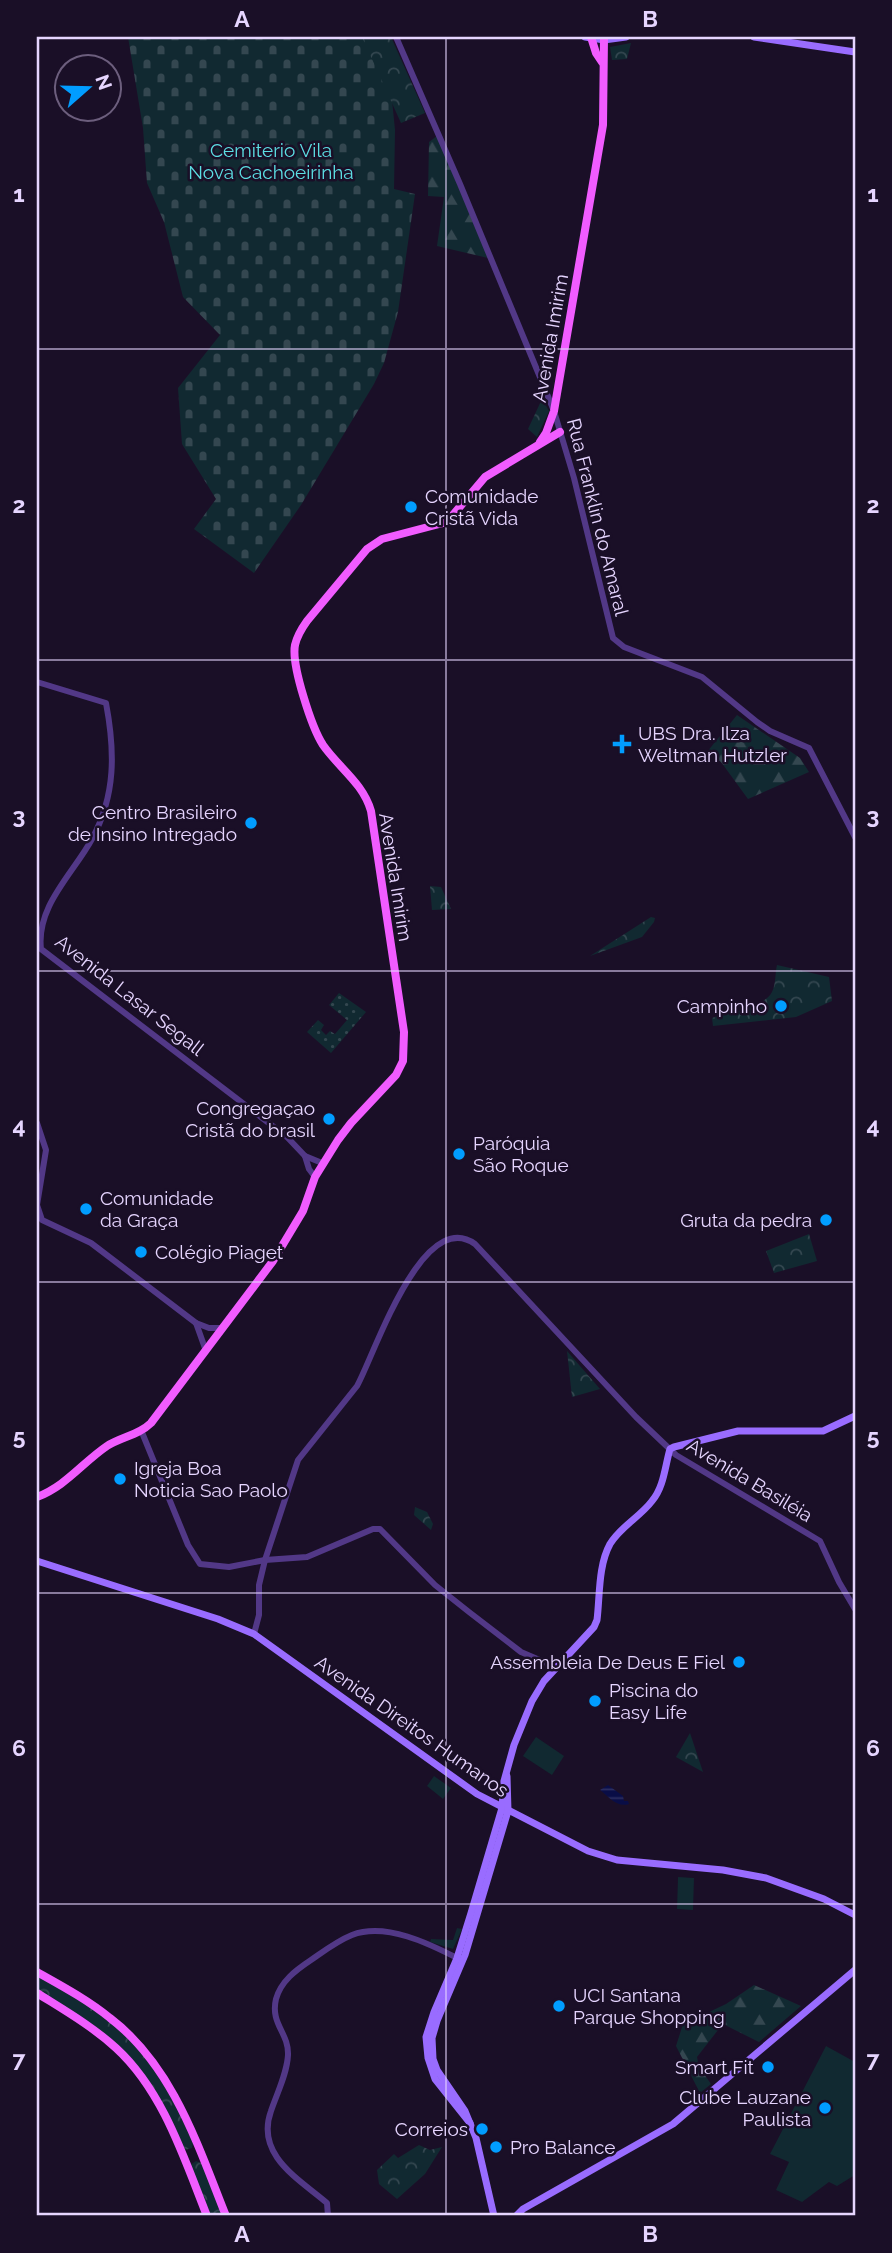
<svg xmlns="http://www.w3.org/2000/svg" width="892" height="2253" viewBox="0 0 892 2253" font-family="Raleway,sans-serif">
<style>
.grass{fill:url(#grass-dots)}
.forest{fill:url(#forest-firs)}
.cemetery{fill:url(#cemetery-stones)}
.park{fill:url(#park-crowns)}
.garden{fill:#112931}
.water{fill:url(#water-rules)}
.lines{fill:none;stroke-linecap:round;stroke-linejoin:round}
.tertiary{stroke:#523887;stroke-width:6}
.secondary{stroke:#996cff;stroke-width:7}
.primary{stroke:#f15cff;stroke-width:8}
.grid{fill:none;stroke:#e6d5ff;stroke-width:2;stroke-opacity:0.55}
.poi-dot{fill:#019dff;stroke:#1a0f27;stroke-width:2.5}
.labels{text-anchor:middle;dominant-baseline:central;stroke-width:5;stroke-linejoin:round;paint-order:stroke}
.park-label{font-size:19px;fill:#5cdee3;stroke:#1a0f27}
.street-label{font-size:19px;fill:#e6d5ff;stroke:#1a0f27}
.poi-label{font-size:19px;fill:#e6d5ff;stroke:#1a0f27;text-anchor:start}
.neatline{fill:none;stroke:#e6d5ff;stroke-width:2.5}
.grid-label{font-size:23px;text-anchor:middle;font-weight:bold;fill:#e6d5ff}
</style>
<defs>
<pattern id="grass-dots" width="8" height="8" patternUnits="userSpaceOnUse" patternTransform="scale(1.75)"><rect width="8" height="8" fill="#112931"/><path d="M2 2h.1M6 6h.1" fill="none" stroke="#344750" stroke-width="1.8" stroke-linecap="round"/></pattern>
<pattern id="forest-firs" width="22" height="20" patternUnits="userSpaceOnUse" patternTransform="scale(1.75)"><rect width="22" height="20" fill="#112931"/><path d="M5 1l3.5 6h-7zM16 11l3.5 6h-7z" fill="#344750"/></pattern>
<pattern id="cemetery-stones" width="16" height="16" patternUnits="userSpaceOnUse" patternTransform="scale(1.75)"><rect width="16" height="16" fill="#112931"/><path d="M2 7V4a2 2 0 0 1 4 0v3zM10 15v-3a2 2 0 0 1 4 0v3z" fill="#344750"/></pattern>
<pattern id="park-crowns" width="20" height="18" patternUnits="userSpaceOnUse" patternTransform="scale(1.75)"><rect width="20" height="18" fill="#112931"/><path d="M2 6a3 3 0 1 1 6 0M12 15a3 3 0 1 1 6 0" fill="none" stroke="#344750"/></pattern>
<pattern id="water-rules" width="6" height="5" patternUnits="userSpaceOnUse" patternTransform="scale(1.75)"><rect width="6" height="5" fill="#090d46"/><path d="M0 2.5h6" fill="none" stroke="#2d2f62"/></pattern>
</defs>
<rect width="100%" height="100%" fill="#1a0f27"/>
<polygon class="grass" points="339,993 366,1012 331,1053 307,1032 318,1020 324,1025 321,1030 326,1035 330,1031 335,1034 347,1020 329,1005"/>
<g class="forest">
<polygon points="437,136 488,258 437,246 444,197 428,196 429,142"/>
<polygon points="737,715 800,758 809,772 748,799 721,762 707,752"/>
<polygon points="754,1985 801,2006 759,2042 725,2025 718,2030 697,2057 699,2067 711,2084 700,2093 676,2046 684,2021 690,2021 726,2004"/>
</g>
<polygon class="cemetery" points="128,37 368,37 392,100 395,130 394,189 415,194 398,312 384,363 374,384 301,505 254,573 194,529 216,499 182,444 178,388 220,335 183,297 164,222 147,183 143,128"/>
<g class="park">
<polygon points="362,37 391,37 425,113 401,123"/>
<polygon points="631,43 627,59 612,60 610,47"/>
<polygon points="542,399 549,411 537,437 528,429"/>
<polygon points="430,886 441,887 451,909 432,910"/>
<polygon points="651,917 655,918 654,922 642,937 590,956"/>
<path d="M777,965L829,977L832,1001L796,1017L713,1026L712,1018C728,1012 764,1008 772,992C776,984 775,973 777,965Z"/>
<polygon points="809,1234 817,1261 774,1273 766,1251"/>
<polygon points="567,1351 600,1389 572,1397"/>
<polygon points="415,1507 427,1512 433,1524 431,1530 414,1515"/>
<polygon points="690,1733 703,1772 676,1757"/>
<path d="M37,1975C62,1990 88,2003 111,2022C149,2053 174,2099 193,2143L192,2148L185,2150L128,2057L96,2027L37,1990Z"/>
<polygon points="419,2145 430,2150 442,2147 425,2174 397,2199 379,2184 377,2170 394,2154 398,2158"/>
<polygon points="196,2161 201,2163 223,2216 211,2216 190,2165"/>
</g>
<g class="garden">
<polygon points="789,1000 791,1011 773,1013 772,1002"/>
<polygon points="536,1737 564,1756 552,1775 523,1756"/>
<polygon points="434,1776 451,1788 443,1799 427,1786"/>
<polygon points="678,1877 694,1878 693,1910 677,1909"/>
<polygon points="457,1928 462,1929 453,1949 430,1942 431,1939 453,1940"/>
<polygon points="826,2046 855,2062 855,2175 837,2186 829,2182 802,2202 776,2190 789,2162 770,2154"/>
</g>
<path class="water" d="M608,1785L623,1796L624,1801H628L629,1804C617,1808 609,1797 600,1790Z"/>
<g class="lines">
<g class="tertiary">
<polyline points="396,37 460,184 554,411 574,478 613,638 624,647 702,677 757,722 770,731 809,748 855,837"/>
<path d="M37,682L106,703C115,751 116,795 92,839C73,874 36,906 41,949L287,1137L305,1156L309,1169L315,1177"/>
<polyline points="37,1123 46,1150 37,1205 42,1220 91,1243 196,1323 209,1328 222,1328"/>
<polyline points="305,1156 322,1163"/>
<polyline points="196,1323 206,1351"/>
<polyline points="141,1430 188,1545 200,1564 229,1567 265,1560 307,1557 373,1529 380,1529 435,1585 469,1612 521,1652 556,1667"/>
<path d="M254,1634L259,1615V1585L265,1560L298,1460L357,1386C374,1356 422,1206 475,1244L636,1417L676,1455L820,1541L839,1582L855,1609"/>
<path d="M328,2216L327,2203C299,2179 255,2155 271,2111C277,2093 287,2074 288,2055C289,2033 270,2024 276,1999C281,1981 296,1970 311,1960C324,1951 337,1941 352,1935C386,1922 430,1944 459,1959"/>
</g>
<g class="secondary">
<polyline points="585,37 604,40 626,37"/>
<polyline points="754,37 855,52"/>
<polyline points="37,1561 218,1619 254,1634 477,1794 588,1851 617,1860 723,1870 766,1878 824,1899 855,1915"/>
<path d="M470,2123L435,2079L428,2058L426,2037L434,2012L457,1958L471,1913L502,1808L504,1781L514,1745L532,1701L544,1681L594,1627L597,1620C600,1596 598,1566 610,1544C621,1526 640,1517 652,1501C664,1487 665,1466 670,1449L674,1447L738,1431H823L855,1416"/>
<polyline points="494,2216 476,2138 465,2111 437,2070 433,2059 432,2038 437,2021 465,1955 508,1811 507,1776"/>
<polyline points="516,2216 523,2209 673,2124 855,1970"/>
</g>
<g class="primary">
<polyline points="591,37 596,53 602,62"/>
<polyline points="540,442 546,433 554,411 603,125 604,37"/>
<path d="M37,1497C66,1486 82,1463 107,1446C121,1437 139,1435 151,1423L273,1261L303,1211L315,1177L338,1140L351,1123L396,1075L403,1061L404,1032L371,811C363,783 339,768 323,745C312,728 291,665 295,645C297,636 302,628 307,621L367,549L382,539L447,522L485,477L560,432"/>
<path d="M37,1972C62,1986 88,2000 110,2018C173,2066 198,2146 226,2216"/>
<path d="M37,1993C64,2010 92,2026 116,2048C163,2091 184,2158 207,2216"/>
</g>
</g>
<path class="grid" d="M446,37V2216M37,349H855M37,660H855M37,971H855M37,1282H855M37,1593H855M37,1904H855"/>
<g class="poi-dot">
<circle cx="411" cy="507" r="7"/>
<path d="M618.5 733.5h7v7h7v7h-7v7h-7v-7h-7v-7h7z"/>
<circle cx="251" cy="823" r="7"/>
<circle cx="781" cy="1006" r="7"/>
<circle cx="329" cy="1119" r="7"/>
<circle cx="459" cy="1154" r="7"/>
<circle cx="86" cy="1209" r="7"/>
<circle cx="826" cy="1220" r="7"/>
<circle cx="141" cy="1252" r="7"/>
<circle cx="120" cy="1479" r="7"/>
<circle cx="739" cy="1662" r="7"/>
<circle cx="595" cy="1701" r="7"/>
<circle cx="559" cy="2006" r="7"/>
<circle cx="768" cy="2067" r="7"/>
<circle cx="825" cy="2108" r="7"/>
<circle cx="482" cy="2129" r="7"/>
<circle cx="496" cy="2147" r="7"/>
</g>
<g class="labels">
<g class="park-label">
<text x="271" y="150">Cemiterio Vila<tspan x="271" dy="22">Nova Cachoeirinha</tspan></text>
</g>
<g class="street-label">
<text transform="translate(550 338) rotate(-80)">Avenida Imirim</text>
<text transform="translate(598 517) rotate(76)">Rua Franklin do Amaral</text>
<text transform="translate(396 877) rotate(81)">Avenida Imirim</text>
<text transform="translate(130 995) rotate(38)">Avenida Lasar Segall</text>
<text transform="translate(750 1480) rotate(31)">Avenida Basiléia</text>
<text transform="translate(412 1726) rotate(35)">Avenida Direitos Humanos</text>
</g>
<g class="poi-label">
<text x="425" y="496">Comunidade<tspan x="425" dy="22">Cristã Vida</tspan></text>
<text x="638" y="733">UBS Dra. Ilza<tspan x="638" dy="22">Weltman Hutzler</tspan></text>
<text x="237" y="812" text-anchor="end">Centro Brasileiro<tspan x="237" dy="22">de Insino Intregado</tspan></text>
<text x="767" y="1006" text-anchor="end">Campinho</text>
<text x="315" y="1108" text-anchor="end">Congregaçao<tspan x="315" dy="22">Cristã do brasil</tspan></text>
<text x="473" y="1143">Paróquia<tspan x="473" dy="22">São Roque</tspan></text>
<text x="100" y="1198">Comunidade<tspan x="100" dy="22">da Graça</tspan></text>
<text x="812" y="1220" text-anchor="end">Gruta da pedra</text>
<text x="155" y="1252">Colégio Piaget</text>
<text x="134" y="1468">Igreja Boa<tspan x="134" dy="22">Noticia Sao Paolo</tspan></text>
<text x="725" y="1662" text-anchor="end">Assembleia De Deus E Fiel</text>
<text x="609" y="1690">Piscina do<tspan x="609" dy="22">Easy Life</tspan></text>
<text x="573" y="1995">UCI Santana<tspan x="573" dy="22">Parque Shopping</tspan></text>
<text x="754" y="2067" text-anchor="end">Smart Fit</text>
<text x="811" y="2097" text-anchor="end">Clube Lauzane<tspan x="811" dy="22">Paulista</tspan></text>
<text x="468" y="2129" text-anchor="end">Correios</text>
<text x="510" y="2147">Pro Balance</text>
</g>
</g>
<rect width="892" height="2253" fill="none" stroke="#1a0f27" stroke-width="77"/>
<g transform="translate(88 88) rotate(70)"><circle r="33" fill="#1a0f27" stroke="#6c5e7d" stroke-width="2"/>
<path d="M0-5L12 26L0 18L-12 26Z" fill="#019dff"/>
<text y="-10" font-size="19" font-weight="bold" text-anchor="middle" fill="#e6d5ff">N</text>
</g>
<rect x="38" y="38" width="816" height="2176" class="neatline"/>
<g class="grid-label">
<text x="242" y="27">A</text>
<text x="650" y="27">B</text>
<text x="19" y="202">1</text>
<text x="873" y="202">1</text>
<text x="19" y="513">2</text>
<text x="873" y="513">2</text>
<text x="19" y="824">3</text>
<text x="873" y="824">3</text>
<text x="19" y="1134">4</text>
<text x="873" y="1134">4</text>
<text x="19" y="1445">5</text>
<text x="873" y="1445">5</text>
<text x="19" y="1756">6</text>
<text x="873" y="1756">6</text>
<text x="19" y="2067">7</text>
<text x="873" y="2067">7</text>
<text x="242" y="2242">A</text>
<text x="650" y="2242">B</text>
</g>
</svg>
